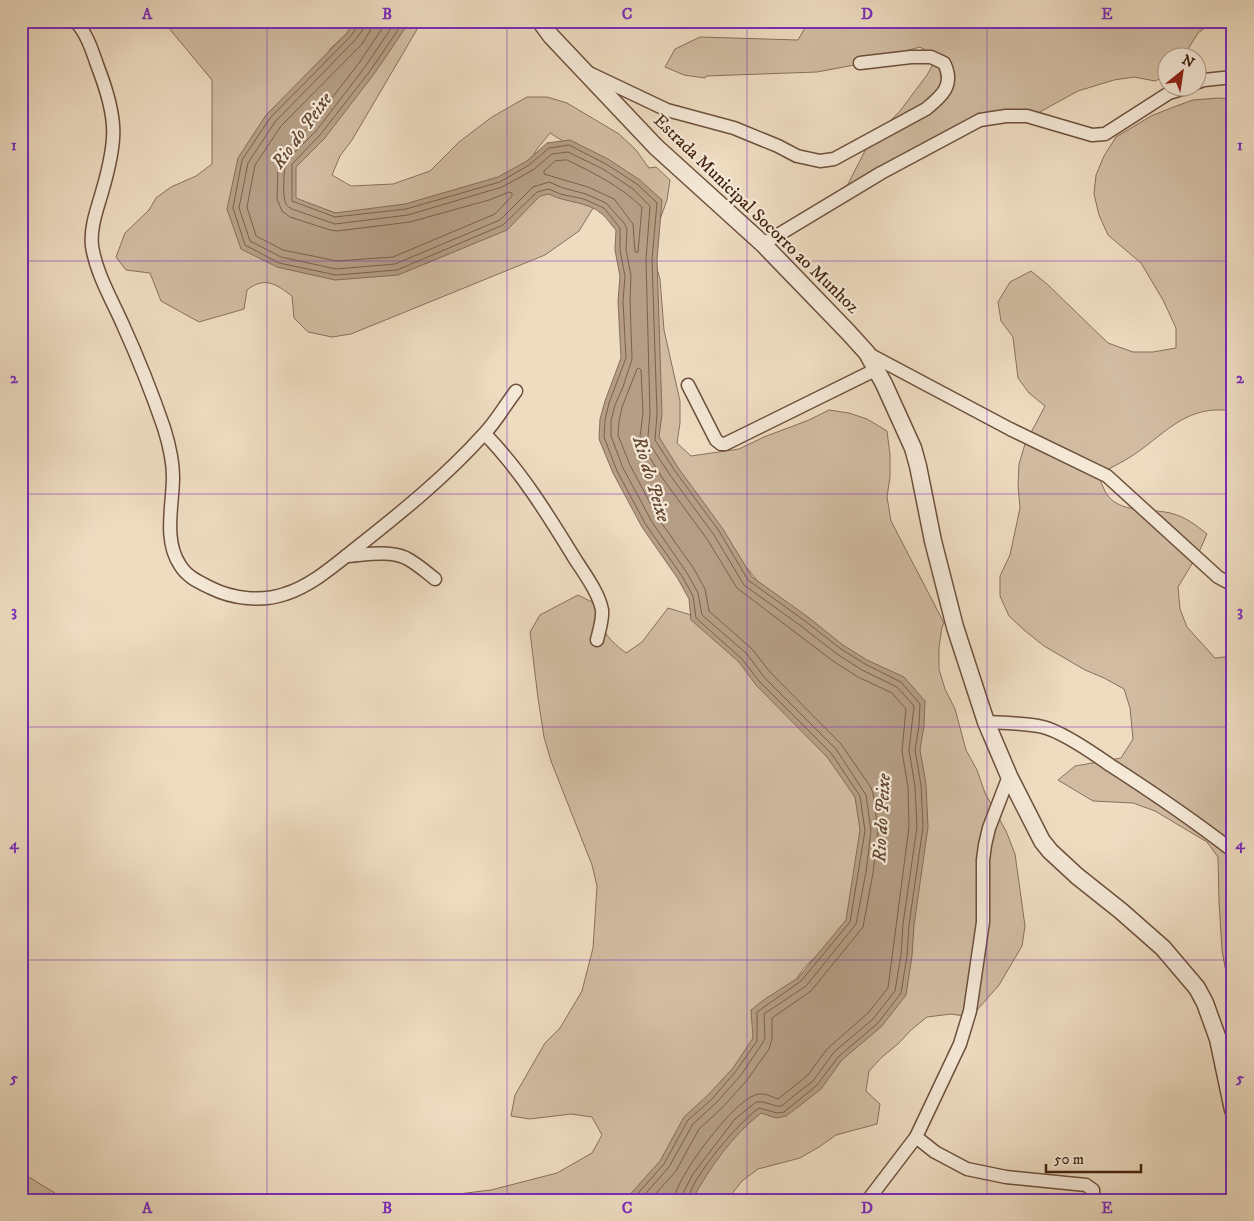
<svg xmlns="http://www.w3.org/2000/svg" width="1254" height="1221" viewBox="0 0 1254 1221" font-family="'IM FELL DW Pica',serif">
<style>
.green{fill:#d1bca2;stroke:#8a6f58}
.water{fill:#b49d84;stroke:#866c54}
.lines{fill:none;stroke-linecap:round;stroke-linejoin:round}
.shore{stroke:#7b6048;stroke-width:1}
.minor-casing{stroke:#6d503a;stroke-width:15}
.tertiary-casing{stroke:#6d503a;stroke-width:19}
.minor{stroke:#f4e8d7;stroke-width:12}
.tertiary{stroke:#f4e8d7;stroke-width:16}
.grid{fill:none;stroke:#7b2cbf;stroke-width:1;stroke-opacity:0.55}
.labels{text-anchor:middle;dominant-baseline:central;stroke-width:4.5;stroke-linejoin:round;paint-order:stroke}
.street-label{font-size:18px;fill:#42220d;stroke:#f4e8d7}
.water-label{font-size:19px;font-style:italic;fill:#644731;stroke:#f4e8d7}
.neatline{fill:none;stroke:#7b2cbf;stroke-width:2}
.grid-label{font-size:16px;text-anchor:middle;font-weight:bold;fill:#7b2cbf}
</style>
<rect width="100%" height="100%" fill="#eedcc1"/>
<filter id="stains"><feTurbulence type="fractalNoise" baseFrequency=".004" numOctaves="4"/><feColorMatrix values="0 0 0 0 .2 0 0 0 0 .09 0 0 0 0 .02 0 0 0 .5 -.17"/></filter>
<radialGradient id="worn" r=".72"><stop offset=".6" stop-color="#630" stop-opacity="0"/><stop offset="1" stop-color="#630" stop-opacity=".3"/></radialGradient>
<g class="green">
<path d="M163,21H355L347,33L330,49L259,233L548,180L600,197L579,231L545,255L351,334L332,337L308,332L294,318L292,296C276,284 265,276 247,290L244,309L199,322L161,301L150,273L126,270L116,257L125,233L149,210L156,198L171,187L196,176L212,164V80Z"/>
<polygon points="387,21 422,21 352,140 340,156 332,175 351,186 393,184 430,171 459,142 492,117 527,97 547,97 567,103 619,134 636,150 649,168 656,167 670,180 667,200 654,236 654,258 660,279 664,330 680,401 680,423 677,443 691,456 739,449 764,437 809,420 829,410 849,413 867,419 887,431 890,455 890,477 887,497 891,521 944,623 942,627 939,647 939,669 945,689 955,709 966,750 977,770 985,793 1006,831 1015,854 1025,926 1022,946 999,985 971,1017 951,1014 927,1017 911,1030 898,1044 882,1057 869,1071 866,1091 880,1104 877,1124 836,1135 819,1147 800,1158 758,1169 742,1181 727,1200 669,1200 895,863 773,601 748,569 676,504 664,488 631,253 584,154 550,133 537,149 527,167 372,225 294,199 280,167"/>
<polygon points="809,21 1233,21 1233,23 1214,21 1198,33 1183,57 1166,58 1166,76 1155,81 1134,77 1114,80 1078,91 1027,119 1007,113 936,148 847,186 870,141 900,111 927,75 937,57 920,47 860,64 817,72 706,76 705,78 684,75 665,67 675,49 700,37 798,40"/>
<path d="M1218,98L1233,99V411C1188,404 1168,431 1135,454C1123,462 1110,468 1098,475C1101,481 1103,488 1106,493C1119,514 1149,508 1170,513C1184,516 1196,525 1207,534L1199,552L1178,587L1180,609L1187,627L1215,658L1233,656V1012L1222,950L1219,901L1218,857L1207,842L1155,811L1133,803L1093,801L1058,780L1075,766L1121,758L1133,739L1130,708L1124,689L1104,678L1085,670L1044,646L1024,630L1009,616L1000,596V576L1010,555L1020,508L1018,486L1019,464L1025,444L1045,406L1029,393L1018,378L1013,337L1001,321L998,302L1010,282L1031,271L1047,284L1108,343L1133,352H1153L1176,348V328L1163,300L1141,263L1108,235L1099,215L1094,194L1096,175L1104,156L1116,137L1151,116L1171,108L1193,100Z"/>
<path d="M578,595L594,603C601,629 604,636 626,653L642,642L668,608L688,614L727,631L843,743L872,872L835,944L818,954L803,969L737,1071L630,1200H436L450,1195L491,1190L557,1173L592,1153L602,1135L592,1117L571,1114L530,1119L511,1116L515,1095L545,1043L560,1028L582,991L593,948L597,886L592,865L551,761L544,737L538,698L530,632L540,615Z"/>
<polygon points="21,1172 66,1200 21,1200"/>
</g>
<path class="water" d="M355,21H410L374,74L324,139L296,167V198L335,213L405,204L498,177L527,161L547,143L570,140L608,159L640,180L662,200L657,260L662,414L659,437L679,469L723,529L752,577L808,617L843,645L867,660L904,677L925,701L924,726L920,750L926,784L928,827L914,925L912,956L906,995L882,1026L842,1060L821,1089L798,1107L786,1116L776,1118L761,1113C732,1136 710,1167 692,1200H625L660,1161L684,1117L708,1095L733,1068L753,1038L751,1010L765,999L798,978L846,920L860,830L855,797L827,757L756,685L739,662L691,620L689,599L678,579L642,527L613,473L599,439L600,419L605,401L621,358L618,301L620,276L615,250L616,230C611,225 607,218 602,214C588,201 565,203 549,194L540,196L507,230L398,275L335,280L277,267L241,249L227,209L238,158L266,115L347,33Z"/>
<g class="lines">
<g class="shore">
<polyline points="359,21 358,25 351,36 270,118 242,160 233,208 245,245 279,263 336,275 397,270 503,225 537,192 549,189 560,194 584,199 604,208 620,228 620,250 625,276 623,301 626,358 609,403 605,420 604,437 617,471 646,525 682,576 693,596 696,618 742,659 759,681 831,753 860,796 865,831 850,922 801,981 757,1012 757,1041 736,1071 712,1099 688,1120 664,1164 632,1200"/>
<polyline points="365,21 364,28 355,40 275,122 248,163 239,208 250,241 281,257 336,269 395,264 500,220 533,187 549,182 563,188 586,194 606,203 624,223 627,229 626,249 631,276 630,301 632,359 623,387 615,405 611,421 611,436 623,468 652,522 687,573 698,593 702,615 747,654 764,677 836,749 866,795 871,831 866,872 856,924 806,986 764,1014 765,1038 762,1044 741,1075 716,1103 693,1124 669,1167 640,1200"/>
<polyline points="372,21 370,31 362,44 281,126 255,165 247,207 256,236 283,250 337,261 393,257 495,214 512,196 512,193 509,192 489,200 410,222 337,231 330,230 290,217 282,211 277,199 278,163 282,154 310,126 359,63 387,21"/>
<path d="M396,21L365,67L316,131L286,161C284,168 282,197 286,204C288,207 289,207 292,209L335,224L408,215L502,187L533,170L552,154L568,152L603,169L633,189L650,206L646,260L650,414L648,436L649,443L670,475L714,535L744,585L801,626L837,654L862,670L897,687L914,706L909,750L915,786L917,827L903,924L901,955L895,991L873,1019L834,1052L813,1081L791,1098L782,1106H777L763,1102H756L735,1119L693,1174L683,1193L682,1200"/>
<path d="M404,21L370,71L320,135L292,164V201L335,217L406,209L500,182L529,165L549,148L569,145L606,164L637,184L657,203L652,260L657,414L655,440L675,471L719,531L748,580L805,621L841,649L865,664L901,682L920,704L919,725L915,750L921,785L923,827L909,925L907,956L901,993L878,1023L838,1057L817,1085L784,1112L777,1113L759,1108C740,1121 691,1177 688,1200"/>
<path d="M567,160C594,173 620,186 642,207L638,252H635L633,224L614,199L588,187L544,174V171L555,161Z"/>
<path d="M650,1200L676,1171L699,1129L722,1108L747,1080L769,1049L772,1039V1018L811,991L863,927L873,873L878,832L873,793L870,786L841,744L770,672L752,649L709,611L705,589L694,569L658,518L630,465L618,435L619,422L622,407L637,369L639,368L641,370L643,413L640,437L642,445L663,479L707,539L737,588L833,661L858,677L892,693L906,709L902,751L908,787L909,827L888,988L868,1013L827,1049L807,1076L778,1099C770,1096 763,1092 755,1095C734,1101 675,1178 674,1200"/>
</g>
<g class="minor-casing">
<g id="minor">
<path d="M75,21C88,34 93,54 99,70C118,120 117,141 102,192C97,210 90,227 92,246C96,273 112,300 123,325C138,358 152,393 164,428C169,444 173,459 173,477C173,504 163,540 180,565C187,577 199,582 211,588C233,599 262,602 285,594C313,585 337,563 360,545C403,511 446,476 483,435C496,422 505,405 516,391"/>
<path d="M589,73L667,110L734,128L778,146L797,156L820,161L834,159L926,109C942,96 955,85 944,63L931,57H911L860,63"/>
<polyline points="1196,83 1204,80 1233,77"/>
<polyline points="763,244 881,173 980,120 1006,116 1027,116 1092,135 1105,134 1169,93 1185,88"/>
<polyline points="867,353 1010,429 1107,476 1218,577 1233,585"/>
<polyline points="688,385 716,440 721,444 725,444 875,370"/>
<path d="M485,434C521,471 548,515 575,559C584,573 599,593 602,610C603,620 599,631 597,640"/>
<path d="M346,556C364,555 389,550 406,558C416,563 425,571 435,579"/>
<path d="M986,722C1005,723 1025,723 1043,727C1063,732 1093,753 1110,765C1152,792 1193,820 1233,851"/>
<polyline points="916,1137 935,1152 967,1169 1006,1177 1086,1185 1093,1190 1093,1200"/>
<polyline points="868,1200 916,1137 960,1044 970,1011 983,922 983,860 985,845 989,828 1009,776"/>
</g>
</g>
<g class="tertiary-casing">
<polyline id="tertiary" points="540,21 551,36 656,147 763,244 848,332 867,353 884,384 913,448 918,466 933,541 955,627 986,722 1009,776 1042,841 1050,851 1077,876 1121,911 1163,948 1197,988 1205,1003 1218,1039 1233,1110"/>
</g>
<use href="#minor" class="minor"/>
<use href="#tertiary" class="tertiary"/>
</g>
<path class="grid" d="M267,21V1200M507,21V1200M747,21V1200M987,21V1200M21,261H1233M21,494H1233M21,727H1233M21,960H1233"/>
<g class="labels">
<g class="street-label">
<text transform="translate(756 214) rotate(44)">Estrada Municipal Socorro ao Munhoz</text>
</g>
<g class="water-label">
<text transform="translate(302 131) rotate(-54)">Rio do Peixe</text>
<text transform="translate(651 479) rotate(73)">Rio do Peixe</text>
<text transform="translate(882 818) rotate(-87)">Rio do Peixe</text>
</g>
</g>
<rect width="1254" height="1221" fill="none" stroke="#eedcc1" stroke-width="55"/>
<g transform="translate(1182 72) rotate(30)"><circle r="24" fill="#f4e8d7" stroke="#ad9986"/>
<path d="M0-4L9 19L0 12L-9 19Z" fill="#8f2418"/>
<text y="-8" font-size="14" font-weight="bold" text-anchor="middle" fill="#42220d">N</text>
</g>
<path d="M1046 1164v8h95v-8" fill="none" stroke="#42220d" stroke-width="2.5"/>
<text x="1054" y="1164" font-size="15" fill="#42220d" stroke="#f4e8d7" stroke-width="4" paint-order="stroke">50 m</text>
<rect x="28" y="28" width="1198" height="1166" class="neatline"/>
<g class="grid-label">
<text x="147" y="19">A</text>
<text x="387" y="19">B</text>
<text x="627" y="19">C</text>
<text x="867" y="19">D</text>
<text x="1107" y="19">E</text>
<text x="14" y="150">1</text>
<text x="1240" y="150">1</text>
<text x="14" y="383">2</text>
<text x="1240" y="383">2</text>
<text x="14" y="616">3</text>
<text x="1240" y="616">3</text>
<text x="14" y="849">4</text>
<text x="1240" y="849">4</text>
<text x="14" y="1083">5</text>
<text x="1240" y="1083">5</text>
<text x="147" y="1213">A</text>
<text x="387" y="1213">B</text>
<text x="627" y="1213">C</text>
<text x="867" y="1213">D</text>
<text x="1107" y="1213">E</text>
</g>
<rect width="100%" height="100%" filter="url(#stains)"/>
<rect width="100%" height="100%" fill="url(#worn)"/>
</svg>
